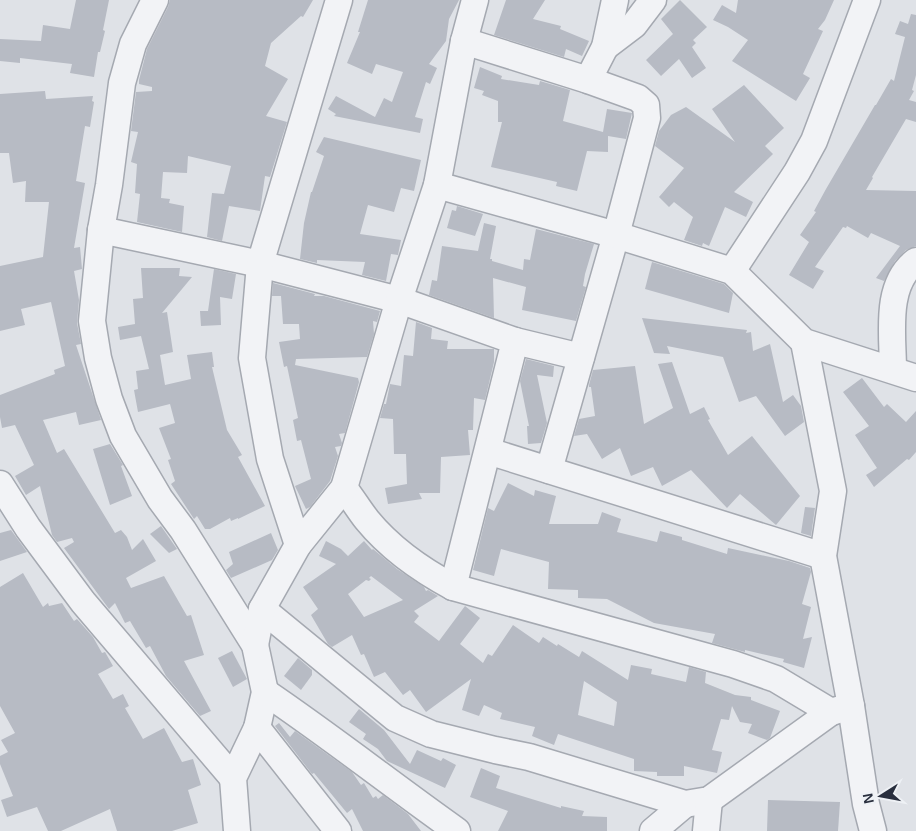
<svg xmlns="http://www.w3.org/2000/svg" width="916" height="831" viewBox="0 0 916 831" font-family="Helvetica,sans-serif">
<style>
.building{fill:#b7bbc4;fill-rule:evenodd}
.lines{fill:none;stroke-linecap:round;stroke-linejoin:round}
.minor-casing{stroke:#a5a9b1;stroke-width:29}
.minor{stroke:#f2f3f6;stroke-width:26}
</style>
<rect width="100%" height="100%" fill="#dfe2e7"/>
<g class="building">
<polygon points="76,0 109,0 103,30 105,31 100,52 98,52 94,77 70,73 72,64 20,58 20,63 0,61 0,39 41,41 43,25 70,29"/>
<polygon points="170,0 313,0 303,17 301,16 271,43 265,66 288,79 266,116 287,122 270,177 265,176 260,211 229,206 222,241 207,237 212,193 224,194 231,166 188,156 187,173 163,172 161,198 170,199 169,203 184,206 182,232 137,222 140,194 135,193 137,164 131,162 138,132 131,131 136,92 152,91 152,87 139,84 139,80 147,49 168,7"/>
<polygon points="368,0 459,0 449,19 446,41 429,64 437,68 430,84 426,82 415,117 423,119 420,133 334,116 336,114 328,109 336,96 375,117 384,98 392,102 403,72 376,64 372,74 347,63 360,32 358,32"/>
<polygon points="506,0 545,0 533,19 561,26 560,29 589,41 582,56 566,49 564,57 494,35"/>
<polygon points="680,0 707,27 693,40 696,43 692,47 706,68 692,78 679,59 661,76 646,60 673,34 661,19"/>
<polygon points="738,0 834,0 825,20 818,29 823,31 803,74 810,78 796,101 732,61 748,40 728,27 713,20 722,5 736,13"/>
<polygon points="911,14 916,15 916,75 912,90 914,91 909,100 916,102 916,122 906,119 872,177 873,178 866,190 916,191 916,246 906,250 895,261 884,281 876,278 900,246 871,233 868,238 847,226 846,228 843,227 815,267 824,271 813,289 789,275 809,242 800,235 816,212 814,211 826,189 875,105 876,105 891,79 894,81 905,37 895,34 900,21 908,24"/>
<polygon points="480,67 502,76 501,79 539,85 540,81 570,90 563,121 603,132 607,109 632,113 626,139 608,136 608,152 587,151 577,191 556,186 557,182 491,167 502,122 498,122 498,101 482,95 484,91 474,88"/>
<polygon points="744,85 784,128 765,146 773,154 734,192 753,202 746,217 725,207 709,246 703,243 702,246 684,240 693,217 674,202 669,207 659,197 684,168 655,146 659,131 671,115 686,107 735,142 712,109"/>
<polygon points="45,91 46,99 93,96 92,101 94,102 90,127 85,126 76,181 85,183 74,248 80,247 82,269 74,271 79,300 77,323 81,344 76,345 101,420 79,425 76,412 43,420 57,453 64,449 115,533 121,530 127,537 132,550 143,539 156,561 126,578 131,588 164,576 187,616 191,615 204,655 184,661 211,711 200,716 166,676 150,646 146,648 130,621 125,623 115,603 109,609 64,548 74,542 72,538 57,542 52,535 40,486 26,495 15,476 34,465 15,425 2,428 0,417 0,395 55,374 54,370 65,366 51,302 21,309 25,325 0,331 0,266 43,257 49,202 25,202 26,181 13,183 9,153 0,153 0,94"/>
<polygon points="324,137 421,160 414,191 401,188 394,212 368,205 360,234 401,240 398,255 391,254 386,281 362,275 365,262 317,260 317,263 300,259 304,223 311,192 312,192 324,156 316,152"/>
<polygon points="457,206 483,214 475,236 447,228 452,210 456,211"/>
<polygon points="484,223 496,226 490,259 492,259 492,261 523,270 524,259 530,260 536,229 594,244 585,274 583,286 586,287 576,321 522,310 526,287 493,278 494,318 429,295 432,280 437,281 442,246 478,251"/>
<polygon points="652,262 724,284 733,293 729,313 645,289"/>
<polygon points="141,268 180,268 179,276 192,277 162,313 167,312 173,352 160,355 165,385 191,379 187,355 212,352 214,367 212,367 227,430 242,455 238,457 265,506 238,519 238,518 231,521 230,518 210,529 205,529 197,516 194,519 171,484 175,481 168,460 171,459 159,428 175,423 170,404 138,412 134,390 138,389 136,371 149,369 141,336 120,340 118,327 135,324 133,299 143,298"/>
<polygon points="214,269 236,274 232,299 220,297 221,325 201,326 200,311 208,311"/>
<polygon points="273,283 315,294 314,296 324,296 380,311 377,322 373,321 374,334 367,357 296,359 295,365 358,378 359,382 345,433 339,434 342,443 341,446 335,447 338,456 330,481 310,507 306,509 295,486 311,479 301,440 297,441 293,420 298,418 287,366 284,367 279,342 300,339 299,324 283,324 281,296 272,296"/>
<polygon points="642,318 747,330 746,333 751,332 753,351 770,344 783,402 793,395 801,406 804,422 785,436 756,396 739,402 723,357 667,346 670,354 654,353"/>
<polygon points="416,322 432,328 431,339 448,341 447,349 494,349 494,362 485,400 474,398 473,430 468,430 470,455 441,457 440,493 419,493 422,499 388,504 385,488 407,484 406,454 394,454 393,419 380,418 384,404 386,404 390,384 401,386 404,355 413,356"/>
<polygon points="526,359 554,366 553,377 537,375 547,423 541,443 528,444 527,426 529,426 520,381"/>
<polygon points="672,362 690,414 704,407 710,419 708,420 728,455 752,436 800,496 776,525 740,494 727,508 691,470 662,486 653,467 631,476 620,448 602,459 587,434 574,436 579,419 595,416 591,387 589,387 589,385 593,370 635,366 644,424 673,408 658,364"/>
<polygon points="862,378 884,407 887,404 906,422 916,411 916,452 909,460 907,459 874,487 866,475 877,468 855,435 869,426 843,392"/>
<polygon points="110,444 123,465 121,466 132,496 110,505 93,449"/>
<polygon points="508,483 534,496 535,490 556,496 549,524 598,524 602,512 621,519 617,532 657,542 660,531 682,537 682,540 727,554 728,548 789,561 810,568 811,572 802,604 811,607 803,639 812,637 804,668 783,662 784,659 745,650 745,652 712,643 715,634 654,623 607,599 578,598 578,590 548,589 549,562 501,549 494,576 473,570 488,508 494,511"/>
<polygon points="805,507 815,508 811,536 801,533"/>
<polygon points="161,526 177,549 169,553 150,534"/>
<polygon points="11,530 27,552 0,561 0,533"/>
<polygon points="271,533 278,550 272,560 231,578 226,570 233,564 229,552"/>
<path d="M326,541L341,549L348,556L364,541L372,550L373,549L397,569L424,587L426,591L428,590L438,596L414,611L419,616L414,622L439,641L465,606L480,618L460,644L483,663L488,654L492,656L513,625L539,643L543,637L557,646L558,644L579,657L582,651L628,680L631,665L652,669L651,674L686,682L689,667L706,672L705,683L735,695L751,697V700L780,711L770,738L767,740L748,733L752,724L740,722L732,706L729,720L721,719L712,750L722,752L717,773L684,766V776H657V772L634,771V759L558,734L554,745L532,736L535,727L500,719L502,713L484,705L479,716L462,710L471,679L426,712L410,690L403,695L385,672L374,677L364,654L361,655L352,635L332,647L328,644L311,615L318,609L303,587L336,564L319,556ZM371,576L403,600L364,617L348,594L366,580L369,581L371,579L369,578ZM584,681L617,702L614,726L578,715Z"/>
<polygon points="23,573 43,607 48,603 49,606 62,603 74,621 77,619 93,637 102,653 105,652 113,666 98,674 113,699 123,694 129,706 125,708 143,739 164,728 182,762 193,759 201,785 188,790 198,823 172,831 117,831 110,809 61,831 48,831 37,807 7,817 1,800 13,796 0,764 0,756 8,752 1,740 15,733 0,706 0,587"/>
<polygon points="232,651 247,679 233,687 218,658"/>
<polygon points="298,658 312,670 312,675 301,690 284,676"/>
<polygon points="359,709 384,730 410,764 417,750 441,761 443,758 456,765 445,788 387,761 378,749 363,739 366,734 349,722"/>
<polygon points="279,723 290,737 295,731 352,772 361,785 364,783 373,798 376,796 378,799 383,795 408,814 421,831 363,831 352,809 347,813 314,773 312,774 275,726"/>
<polygon points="481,768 500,776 496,788 561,808 561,806 584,811 582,816 607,817 607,831 498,831 508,811 470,797"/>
<polygon points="768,800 840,802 838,831 767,831"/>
</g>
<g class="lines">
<g class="minor-casing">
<g id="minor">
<polyline points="155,0 133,44 122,83 109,185 101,230 92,321 98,358 109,399 123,436 160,499 183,530 255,645 265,692 257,728 233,778 237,831"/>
<polyline points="464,41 588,80 638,98 646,105 647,118 616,235 549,470"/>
<polyline points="605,47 634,25 653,0"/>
<polyline points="588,80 605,47 615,0"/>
<polyline points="437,185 616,235 732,271 804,342 916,378"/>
<polyline points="101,230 260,264 399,300 515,341 453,587"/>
<polyline points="732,271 797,172 814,141 867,0"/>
<polyline points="515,341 581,357"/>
<polyline points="804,342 833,491 823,556 851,706 866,804 873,831"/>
<path d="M893,370C893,335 884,285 916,261"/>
<polyline points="488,451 823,556"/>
<polyline points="0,484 28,528 83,602 233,778"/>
<path d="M344,488C352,498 359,510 367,520C390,548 421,570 453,587L733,664L776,679L831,712L851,706"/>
<polyline points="298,545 270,459 252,358 260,264 339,0"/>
<polyline points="262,609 395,718 431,734 495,750 529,757 685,804 709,800 831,712"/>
<polyline points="255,645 262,609 298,545 344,488 399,300 437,185 464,41 475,0"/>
<path d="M265,692C330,736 392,785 457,831"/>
<polyline points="257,728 338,831"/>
<polyline points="653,831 685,804"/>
<polyline points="706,831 709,800"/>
</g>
</g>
<use href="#minor" class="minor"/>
</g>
<g transform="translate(881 796) rotate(259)" stroke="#eef1f5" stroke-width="4" paint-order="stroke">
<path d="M0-4L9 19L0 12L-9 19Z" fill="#292f3e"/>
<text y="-8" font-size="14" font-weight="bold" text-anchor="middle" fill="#292f3e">N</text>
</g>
</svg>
